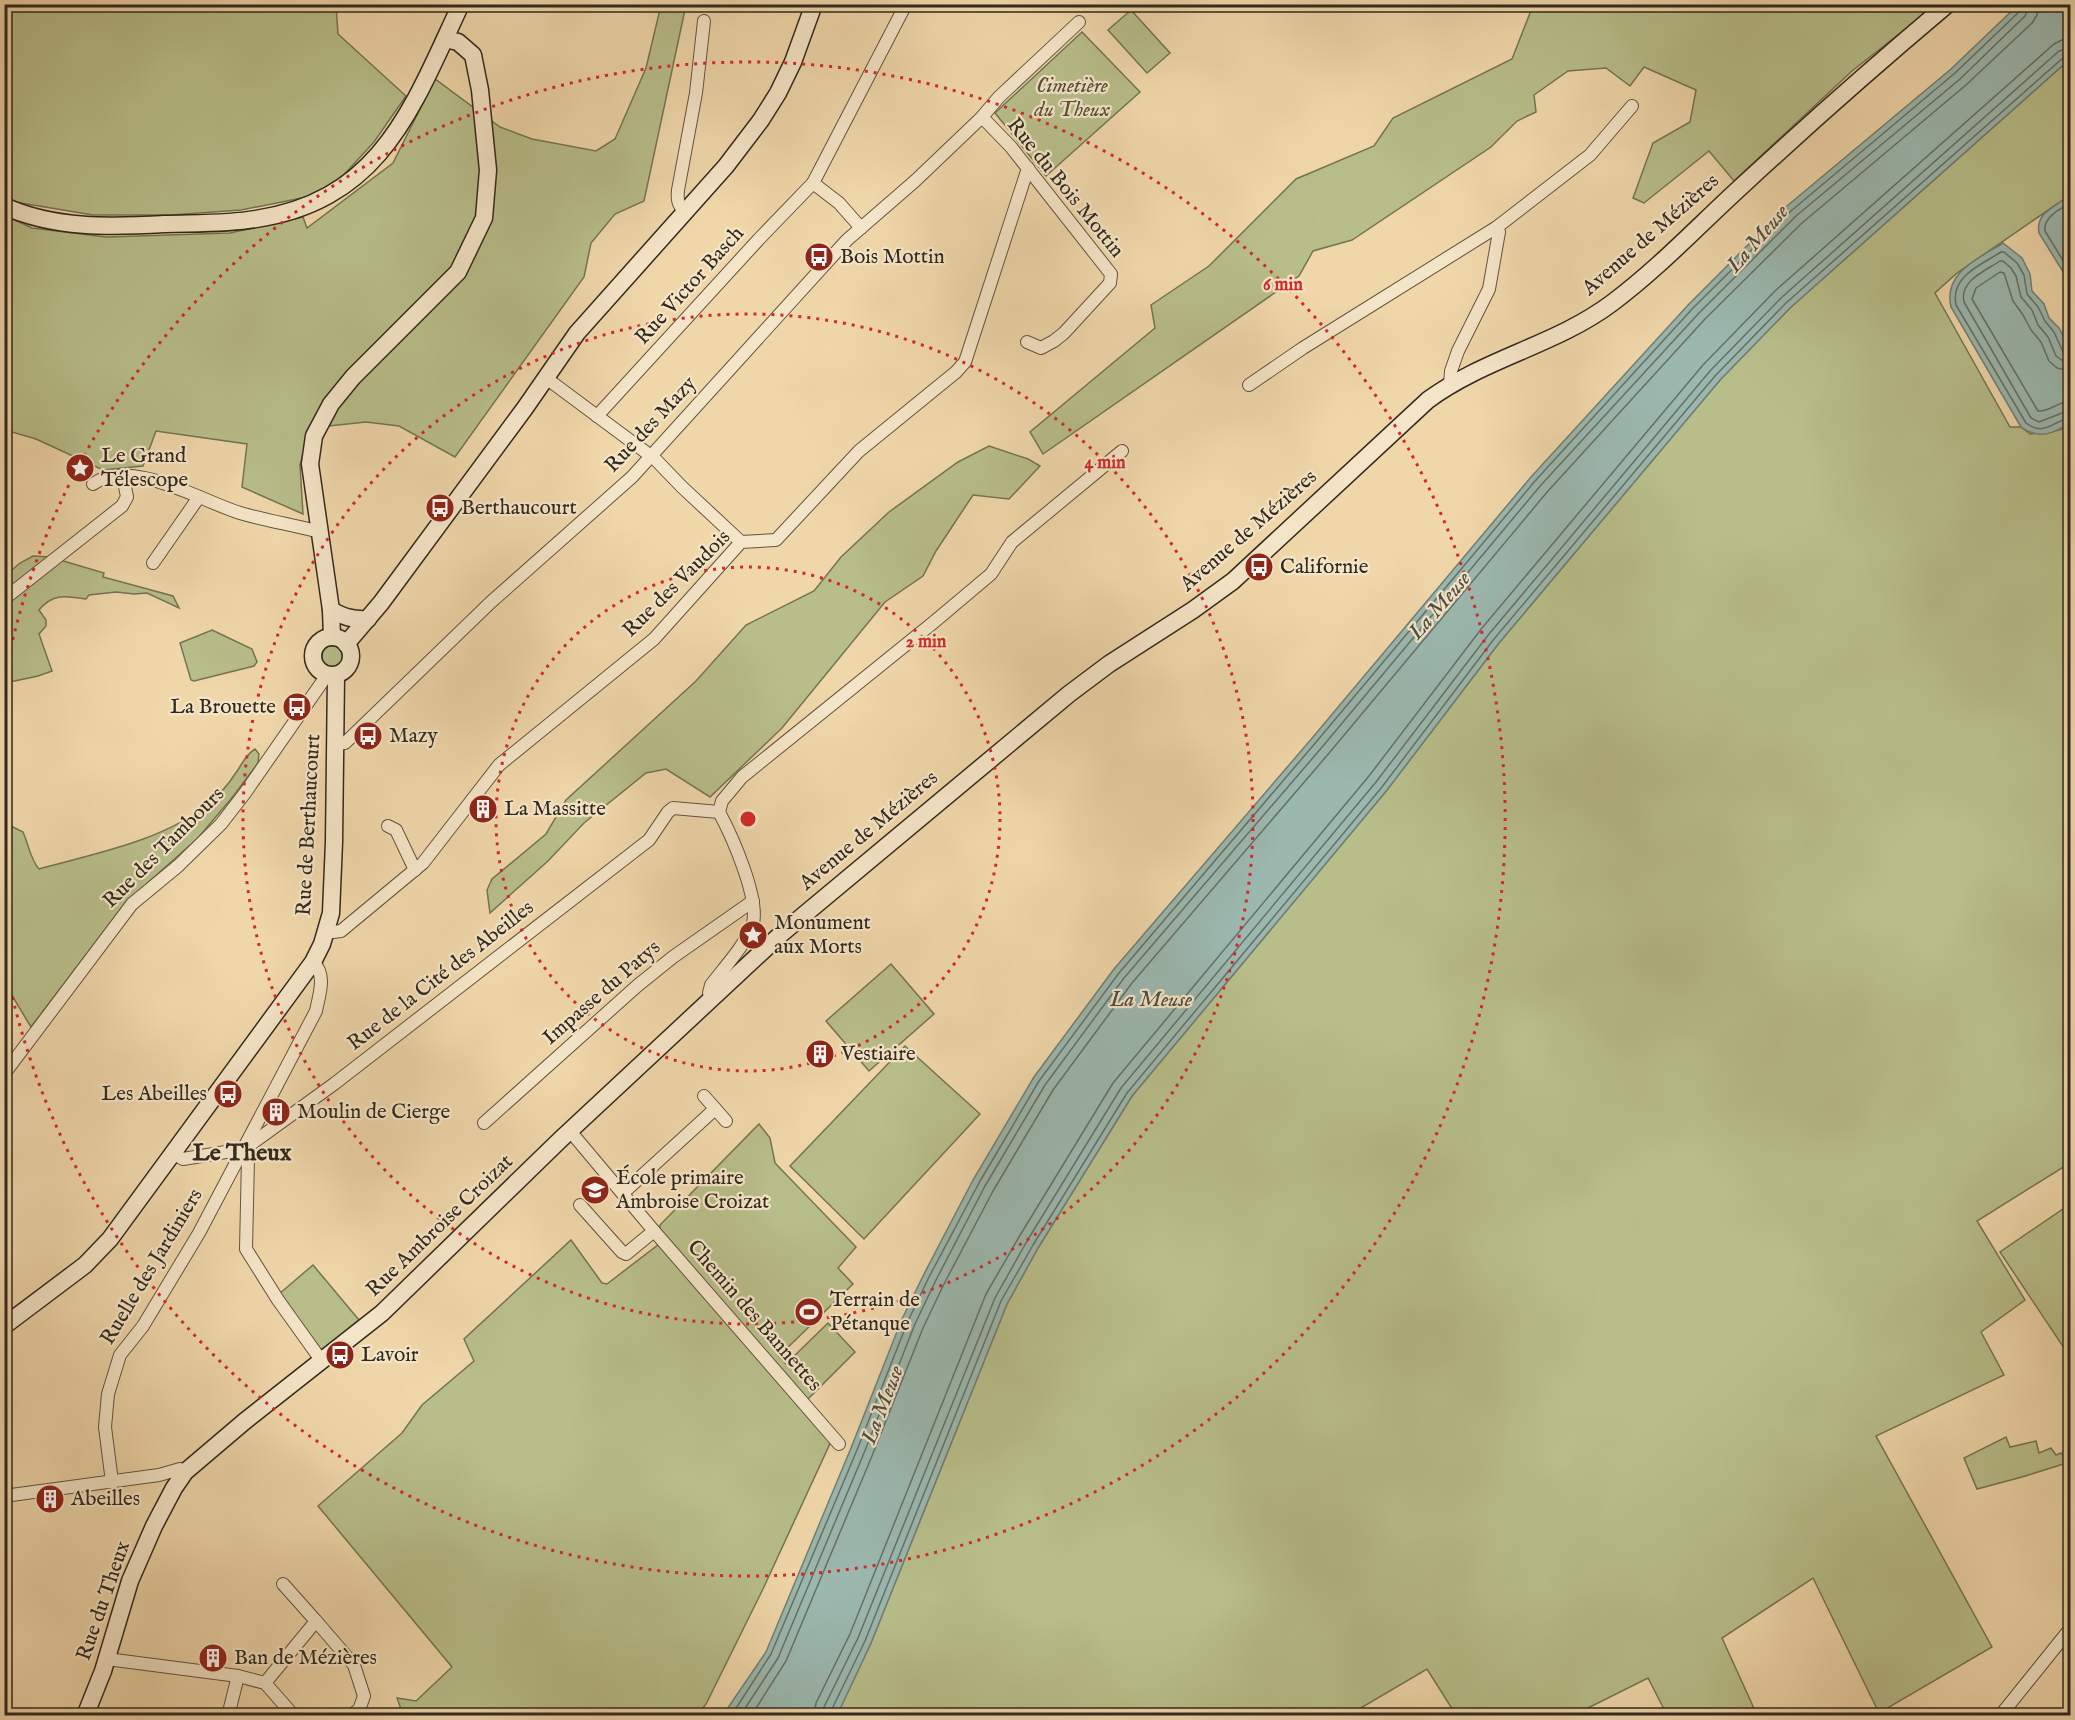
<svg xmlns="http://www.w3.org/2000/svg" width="2075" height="1720" viewBox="0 0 2075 1720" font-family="'IM FELL English',serif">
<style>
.green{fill:#b8be8a;stroke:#747454;stroke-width:1.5}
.water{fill:#9bb8af;stroke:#717f75;stroke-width:1.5}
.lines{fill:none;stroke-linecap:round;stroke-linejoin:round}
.shore{stroke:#667066;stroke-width:1.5}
.street-casing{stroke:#615441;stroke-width:14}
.secondary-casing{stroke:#31291e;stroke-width:19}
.street{stroke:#f5e5c8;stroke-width:12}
.secondary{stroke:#f5e5c8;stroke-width:16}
.ring{fill:none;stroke:#d62828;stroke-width:3;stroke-dasharray:3 6}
.labels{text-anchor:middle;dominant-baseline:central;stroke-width:4.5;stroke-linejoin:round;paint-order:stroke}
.park-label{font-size:21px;font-style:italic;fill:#534e39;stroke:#f5e5c8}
.street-label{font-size:21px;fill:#31291e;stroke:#f5e5c8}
.poi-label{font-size:21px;fill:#31291e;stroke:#f5e5c8;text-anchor:start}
.water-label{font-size:22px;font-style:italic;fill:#4c4d42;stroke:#f5e5c8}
.quarter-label{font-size:24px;font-weight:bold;fill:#31291e;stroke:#f5e5c8}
.centre{fill:#d62828;stroke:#f5e5c8;stroke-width:3}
.ring-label{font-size:18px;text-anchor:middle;font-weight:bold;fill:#d62828;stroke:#f5e5c8;stroke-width:4.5;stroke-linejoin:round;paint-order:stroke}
</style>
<rect width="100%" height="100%" fill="#f0d7aa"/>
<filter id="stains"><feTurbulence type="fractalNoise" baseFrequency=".00333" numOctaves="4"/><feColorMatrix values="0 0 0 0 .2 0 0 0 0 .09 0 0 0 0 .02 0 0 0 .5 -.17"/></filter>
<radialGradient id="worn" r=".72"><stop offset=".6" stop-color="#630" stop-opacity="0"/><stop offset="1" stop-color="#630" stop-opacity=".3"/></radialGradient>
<g class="green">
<polygon points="4,5 336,5 338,34 406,96 374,142 327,193 241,210 171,215 93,215 9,201 4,198"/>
<polygon points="661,5 686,5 644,201 615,214 591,243 584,277 455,457 399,426 366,422 310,428 300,465 303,514 242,487 247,444 156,431 143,466 103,470 36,439 5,430 4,215 32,228 106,237 230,233 303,217 307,228 393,163 435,79 500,127 532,139 596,151 615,139 646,68"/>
<polygon points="1536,5 1936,5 1852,71 1734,181 1709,151 1644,203 1633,198 1653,143 1690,122 1696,90 1644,67 1630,86 1606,68 1568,71 1534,95 1536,112 1517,121 1491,147 1352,240 1313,251 1299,276 1043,454 1030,432 1155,328 1151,305 1209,266 1296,179 1374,146 1393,118 1512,59 1532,8"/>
<polygon points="1131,10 1170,53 1147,73 1108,30"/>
<polygon points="1082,32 1140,92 1046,176 995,113"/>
<polygon points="2070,59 2070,195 1957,273 1935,293 2010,427 2021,427 2030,434 2060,430 2070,422 2070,1163 1977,1221 2025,1300 1981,1332 2004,1375 1876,1436 1992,1647 1879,1713 1813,1578 1722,1638 1757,1715 1667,1715 1648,1678 1574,1715 1456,1715 1427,1669 1349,1715 836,1716 871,1643 1007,1304 1038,1248 1132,1096 1387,790 1499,643 1720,380 1790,308"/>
<polygon points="989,446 1028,459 1040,466 1009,499 973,495 936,551 923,576 885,602 782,728 710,797 666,769 646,773 584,823 548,861 490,913 487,890 492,879 546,834 566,800 696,681 746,625 814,591 841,557 889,512 958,462"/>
<path d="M33,556L50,557L104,573L103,577L173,596L179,608L147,593L134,594L116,592L89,595L86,599C65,596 53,593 39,610L46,620V626L39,634L52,671L38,676L5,683V576L20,563Z"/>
<polygon points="212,630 252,649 257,662 254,666 194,681 191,680 180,643"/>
<circle cx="333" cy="656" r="11"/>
<path d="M255,749L259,754L258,763L231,799L197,839L126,902L31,1027L5,984V823L23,832C29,845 30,859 39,869C93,854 162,841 207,805C217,797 228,785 235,774C242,765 245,755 255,749Z"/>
<polygon points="891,964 934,1014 869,1071 826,1021"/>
<polygon points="905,1046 980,1114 864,1239 790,1166"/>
<polygon points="759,1124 770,1138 775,1163 856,1247 838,1268 853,1284 779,1356 786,1364 828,1323 855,1352 804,1403 833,1437 763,1589 706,1704 697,1715 403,1715 397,1698 416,1701 452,1667 318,1506 402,1433 422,1405 474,1361 464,1339 571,1240 602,1283 607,1284 659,1244 660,1225"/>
<polygon points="2070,1204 2070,1203 2070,1357 2000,1252"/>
<polygon points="313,1265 359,1320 322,1351 279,1294"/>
<polygon points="2006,1437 2010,1447 2036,1441 2039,1453 2051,1448 2056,1455 2061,1453 2063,1456 2070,1453 2070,1462 2022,1477 1977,1489 1964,1458"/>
</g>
<g class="water">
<polygon points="2018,5 2070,5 2070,59 1790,308 1720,380 1499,643 1387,790 1132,1096 1038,1248 1007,1304 871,1643 841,1707 835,1715 723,1715 766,1652 851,1448 902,1319 924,1274 973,1180 1034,1077 1114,969 1313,737 1531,477 1689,304 1787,206 1951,69"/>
<path d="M2063,200H2070V283L2039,233C2036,215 2049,210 2063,200Z"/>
<path d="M2003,243L2022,258L2030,274L2032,291L2044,304L2049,318L2059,328L2066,341L2070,353V422C2054,434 2039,440 2021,427L1951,307C1943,272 1978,259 2003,243Z"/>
</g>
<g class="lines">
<g class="shore">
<path d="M2070,206C2059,207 2043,219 2045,231L2070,272"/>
<path d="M2070,355L2063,352L2054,332L2045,321L2038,307L2027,294L2024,275L2017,263L2004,252H2001C1981,265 1950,276 1956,305L2026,423C2044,437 2053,421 2070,418"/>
<path d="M2070,362L2063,361L2056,356L2048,337L2038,325L2032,310L2021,297L2016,276L2011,268L2003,261H2000C1985,271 1959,281 1964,302L2031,418L2039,422L2070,410"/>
<path d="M2070,371L2057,368L2049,361L2041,342L2031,330L2023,315L2013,301L2004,273L2000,272L1976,288L1972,299L2038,411C2049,412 2058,402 2070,401"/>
<polyline points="731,1716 771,1654 857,1450 908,1321 929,1277 979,1183 1039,1081 1119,973 1317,741 1535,481 1693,308 1791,211 1955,73 2020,11 2022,4"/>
<polyline points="740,1716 778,1658 864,1453 915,1324 936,1280 985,1186 1045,1085 1124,978 1323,746 1541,485 1699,313 1796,216 1960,79 2025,16 2030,4"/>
<polyline points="751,1716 786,1661 872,1456 923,1328 944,1284 993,1191 1053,1090 1132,983 1330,752 1548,491 1705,319 1802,223 1966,85 2032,23 2037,15 2039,4"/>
<polyline points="814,1716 816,1703 850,1634 986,1294 1019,1237 1113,1083 1369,776 1482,628 1703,365 1775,291 2054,44 2062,40 2070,39"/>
<polyline points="823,1716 824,1707 858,1638 995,1298 1027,1241 1121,1088 1376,782 1489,634 1710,371 1781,298 2059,51 2070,48"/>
<polyline points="830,1716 831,1711 865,1641 1001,1301 1033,1245 1127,1093 1382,787 1494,639 1715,376 1786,303 2064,57 2070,55"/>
</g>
<g class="street-casing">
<g id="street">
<polyline points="982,117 1011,147 1111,274 1110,283 1064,333 1054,341 1041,348 1027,342"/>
<polyline points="813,183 839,203 861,228"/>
<path d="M685,212C678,205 677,200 678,190L696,93L704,21"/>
<polyline points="546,378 655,459 682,487 741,542"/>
<polyline points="1450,384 1451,371 1458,351 1489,289 1499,232 1497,227"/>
<polyline points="1249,385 1303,348 1497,227 1590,155 1632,106"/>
<polyline points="597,416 759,239 813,183 906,4"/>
<path d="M93,484C130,457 201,501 240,513C264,520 288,524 312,530H318"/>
<polyline points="153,563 199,497"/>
<polyline points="4,599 122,506 127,497 123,476"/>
<polyline points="336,744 345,743 491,602 632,477 847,240 915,181 982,117 999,97 1079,22"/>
<polyline points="388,826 396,830 415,870"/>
<polyline points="325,933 341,931 423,863 499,765 654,639 741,542 776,540 859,451 956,372 965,362 1028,168"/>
<path d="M712,997L709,993L711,985C724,968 747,943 753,923C759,897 732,836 719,812L722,801L742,777L934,622L991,574L1012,542L1122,451"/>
<polyline points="4,1074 132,904 178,866 221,824 245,793 327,675"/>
<polyline points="704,1096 726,1121"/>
<polyline points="484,1123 637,986 673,957 753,901"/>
<polyline points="570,1131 654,1231 839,1444"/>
<polyline points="244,1149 248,1158 246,1249 278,1300 321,1360"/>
<polyline points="174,1154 183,1159 244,1149 334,1084 649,840 668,812 673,808 719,812"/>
<polyline points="623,1193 715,1109"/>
<polyline points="580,1205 622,1252 626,1254 654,1231"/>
<path d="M112,1482L105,1427L108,1394L120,1355L143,1326L199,1233L316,1011C319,995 327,975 313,962"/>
<polyline points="4,1496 159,1475 180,1469 185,1472"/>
<polyline points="283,1584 316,1621"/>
<polyline points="107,1659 238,1676 265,1683 294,1716"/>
<polyline points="265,1683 316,1621 354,1665 364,1696 359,1710 349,1716"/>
<polyline points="228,1716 238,1676"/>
<polyline points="2000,1716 2070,1629"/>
</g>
</g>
<g class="secondary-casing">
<g id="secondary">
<path d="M4,206C54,229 112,227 165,224C195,223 227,224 256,219C382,200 413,106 461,4"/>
<path d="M331,610C344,617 353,620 368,619"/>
<polyline points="332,637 331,610 310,464 314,436 331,404 353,377 458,272 484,218 488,170 480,90 473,55 458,42 445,39"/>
<circle cx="332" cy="656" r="19"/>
<polyline points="346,644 381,603 525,408 577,333 726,166 761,120 778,93 793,62 814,4"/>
<polyline points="4,1326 85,1265 110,1239 313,962 322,944 331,913 334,842 336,675"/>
<path d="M85,1716L103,1671L130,1581L154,1526L174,1488L185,1472L245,1421L382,1313L561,1139L781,934L1069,694L1109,664L1193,610L1233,581L1428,400C1485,358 1556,345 1612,303C1659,268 1700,224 1744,184C1810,123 1878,63 1948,4"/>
</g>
</g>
<use href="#street" class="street"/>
<use href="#secondary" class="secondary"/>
</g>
<g class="ring">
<circle cx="748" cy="819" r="252"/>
<circle cx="748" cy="819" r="505"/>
<path d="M5 675A757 757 0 1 1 5 963"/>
</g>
<defs>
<g id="bus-disc" transform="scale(1.5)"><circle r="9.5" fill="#8f2418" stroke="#f5e5c8"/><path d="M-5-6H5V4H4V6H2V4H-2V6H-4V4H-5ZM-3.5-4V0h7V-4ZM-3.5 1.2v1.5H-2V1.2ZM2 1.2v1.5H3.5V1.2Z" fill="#fff"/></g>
<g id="sight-disc" transform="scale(1.5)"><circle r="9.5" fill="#8f2418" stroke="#f5e5c8"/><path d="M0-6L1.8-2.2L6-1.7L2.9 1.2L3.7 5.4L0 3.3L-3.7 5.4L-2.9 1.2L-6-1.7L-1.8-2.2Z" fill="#fff"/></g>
<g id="building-disc" transform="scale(1.5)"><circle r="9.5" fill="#8f2418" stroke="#f5e5c8"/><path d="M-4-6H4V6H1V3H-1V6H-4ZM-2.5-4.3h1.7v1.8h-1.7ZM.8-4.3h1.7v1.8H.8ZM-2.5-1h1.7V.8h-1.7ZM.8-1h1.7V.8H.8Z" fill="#fff"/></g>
<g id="school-disc" transform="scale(1.5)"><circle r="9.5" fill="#8f2418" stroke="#f5e5c8"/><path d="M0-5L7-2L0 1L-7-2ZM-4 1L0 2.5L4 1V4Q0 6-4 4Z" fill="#fff"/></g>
<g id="stadium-disc" transform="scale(1.5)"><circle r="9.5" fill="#8f2418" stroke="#f5e5c8"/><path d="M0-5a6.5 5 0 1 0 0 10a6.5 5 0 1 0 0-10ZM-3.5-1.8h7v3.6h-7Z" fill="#fff"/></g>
</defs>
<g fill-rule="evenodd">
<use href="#bus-disc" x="819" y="257"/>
<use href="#sight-disc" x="80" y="468"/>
<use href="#bus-disc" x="440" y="508"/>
<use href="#bus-disc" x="1259" y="567"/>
<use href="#bus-disc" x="297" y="707"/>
<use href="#bus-disc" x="368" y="736"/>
<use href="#building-disc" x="483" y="809"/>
<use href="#sight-disc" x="753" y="935"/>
<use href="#building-disc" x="820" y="1054"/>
<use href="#bus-disc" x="228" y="1094"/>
<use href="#building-disc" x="276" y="1112"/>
<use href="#school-disc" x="595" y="1190"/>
<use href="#stadium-disc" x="809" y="1312"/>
<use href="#bus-disc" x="340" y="1355"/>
<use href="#building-disc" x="50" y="1499"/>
<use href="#building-disc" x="213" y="1658"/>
</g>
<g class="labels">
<g class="park-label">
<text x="1072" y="86">Cimetière<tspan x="1072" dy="24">du Theux</tspan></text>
</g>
<g class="street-label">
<text transform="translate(1065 188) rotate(51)">Rue du Bois Mottin</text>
<text transform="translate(1651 235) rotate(-41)">Avenue de Mézières</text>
<text transform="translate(690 286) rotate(-48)">Rue Victor Basch</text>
<text transform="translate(651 425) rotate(-47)">Rue des Mazy</text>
<text transform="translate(1249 531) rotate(-41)">Avenue de Mézières</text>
<text transform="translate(677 584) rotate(-45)">Rue des Vaudois</text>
<text transform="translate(309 825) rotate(-87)">Rue de Berthaucourt</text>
<text transform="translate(869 831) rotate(-40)">Avenue de Mézières</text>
<text transform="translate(164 848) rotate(-45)">Rue des Tambours</text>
<text transform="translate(441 976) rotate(-38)">Rue de la Cité des Abeilles</text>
<text transform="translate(602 993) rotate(-41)">Impasse du Patys</text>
<text transform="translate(440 1226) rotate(-44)">Rue Ambroise Croizat</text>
<text transform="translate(152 1267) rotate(-59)">Ruelle des Jardiniers</text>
<text transform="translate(754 1316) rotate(49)">Chemin des Bannettes</text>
<text transform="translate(104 1601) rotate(-71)">Rue du Theux</text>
</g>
<g class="poi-label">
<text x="840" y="257">Bois Mottin</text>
<text x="101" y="456">Le Grand<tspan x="101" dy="24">Télescope</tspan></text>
<text x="461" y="508">Berthaucourt</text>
<text x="1280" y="567">Californie</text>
<text x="276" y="707" text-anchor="end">La Brouette</text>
<text x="389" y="736">Mazy</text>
<text x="504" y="809">La Massitte</text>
<text x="774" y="923">Monument<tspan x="774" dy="24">aux Morts</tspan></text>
<text x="841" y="1054">Vestiaire</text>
<text x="207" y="1094" text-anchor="end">Les Abeilles</text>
<text x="297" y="1112">Moulin de Cierge</text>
<text x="616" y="1178">École primaire<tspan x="616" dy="24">Ambroise Croizat</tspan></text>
<text x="830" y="1300">Terrain de<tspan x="830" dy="24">Pétanque</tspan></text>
<text x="361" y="1355">Lavoir</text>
<text x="71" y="1499">Abeilles</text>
<text x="234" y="1658">Ban de Mézières</text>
</g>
<g class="water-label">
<text transform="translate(1758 239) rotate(-49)">La Meuse</text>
<text transform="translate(1440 606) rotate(-49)">La Meuse</text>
<text x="1151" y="1000">La Meuse</text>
<text transform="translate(883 1405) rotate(-69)">La Meuse</text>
</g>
<g class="quarter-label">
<text x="242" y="1153">Le Theux</text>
</g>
</g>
<circle cx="748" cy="819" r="9" class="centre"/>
<g class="ring-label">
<text x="1283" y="290">6 min</text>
<text x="1105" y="468">4 min</text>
<text x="926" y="647">2 min</text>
</g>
<rect width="2075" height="1720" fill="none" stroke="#f0d7aa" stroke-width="24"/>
<rect x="6" y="6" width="2063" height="1708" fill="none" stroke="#31291e" stroke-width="3"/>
<rect x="12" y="12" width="2051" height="1696" fill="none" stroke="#31291e" stroke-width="1.5"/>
<rect width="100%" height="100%" filter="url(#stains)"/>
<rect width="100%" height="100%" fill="url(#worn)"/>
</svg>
